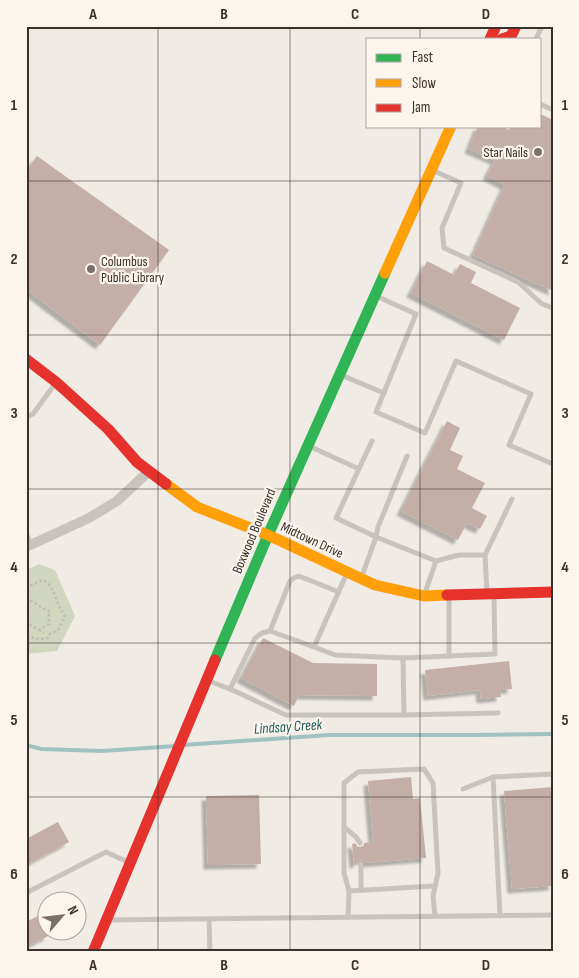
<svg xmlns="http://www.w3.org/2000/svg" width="579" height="978" viewBox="0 0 579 978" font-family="'Sofia Sans Condensed',sans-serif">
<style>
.green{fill:#d1d6bf}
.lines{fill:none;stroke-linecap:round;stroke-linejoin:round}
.stream{stroke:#a1c2c1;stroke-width:4}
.building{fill:#c3afa7;filter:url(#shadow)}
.path{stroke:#c2bbb6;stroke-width:2.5;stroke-dasharray:2.5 2.5;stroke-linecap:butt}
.lane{stroke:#c9c3be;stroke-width:5}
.street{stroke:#c9c3be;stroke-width:10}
.fast{stroke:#30b455;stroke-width:11}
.slow{stroke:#ff9f0a;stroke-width:11}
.jam{stroke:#e5322d;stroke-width:11}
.grid{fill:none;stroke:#3b302b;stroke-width:1;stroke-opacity:0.55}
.poi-dot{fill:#7a716c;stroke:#fbf5ee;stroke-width:2}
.labels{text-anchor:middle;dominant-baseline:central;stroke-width:4.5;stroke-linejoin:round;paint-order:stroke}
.poi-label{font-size:14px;fill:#3b302b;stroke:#fbf5ee;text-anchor:end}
.street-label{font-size:14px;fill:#3b302b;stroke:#fbf5ee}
.water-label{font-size:15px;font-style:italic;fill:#1f5a5e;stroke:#fbf5ee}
.neatline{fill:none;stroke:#3b302b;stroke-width:2}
.grid-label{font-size:16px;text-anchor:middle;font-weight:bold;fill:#3b302b}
</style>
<defs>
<filter id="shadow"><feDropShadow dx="-4.5" dy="4.5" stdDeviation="1" flood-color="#0004"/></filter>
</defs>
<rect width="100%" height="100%" fill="#f0ebe5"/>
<polygon class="green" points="39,564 55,570 75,616 57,651 26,654 26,570"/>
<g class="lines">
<g class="stream">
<polyline points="26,745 41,749 102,751 176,746"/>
<polyline points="183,745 329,735 477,735 553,734"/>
</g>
</g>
<g class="building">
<polygon points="540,114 553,120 553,291 473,255 505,185 487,176 495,160 469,149 478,126 501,126 509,130 511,126 540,126"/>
<polygon points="37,156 169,250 100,345 34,295 26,288 26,171"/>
<polygon points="427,261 454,275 460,264 476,272 471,283 520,308 504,340 411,293"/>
<polygon points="447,421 460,428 450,450 463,456 457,469 485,483 472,508 487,516 480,529 467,523 458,540 401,511"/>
<polygon points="263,638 313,663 377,664 377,696 299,695 294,706 241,678"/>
<polygon points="509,661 512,689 500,690 501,697 481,699 480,690 428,696 425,670"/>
<polygon points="411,777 413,799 420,798 426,858 365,863 364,861 361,860 358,861 357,864 354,864 352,844 355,843 358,847 361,847 364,845 364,843 373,842 368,781"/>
<polygon points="553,787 553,886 512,889 504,791"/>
<polygon points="259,795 261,864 208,865 206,796"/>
<polygon points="58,822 69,842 26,865 26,839"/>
<polygon points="48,911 48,936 26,947 26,922"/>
</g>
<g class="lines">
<g class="path">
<path d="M26,588L42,580C54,585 54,596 59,606C61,610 64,613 65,617L58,630L50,634L48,638C40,640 33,639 26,635"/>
<polyline points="26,598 50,612 49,614 49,624 39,630 29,624"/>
<polyline points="39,630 44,633"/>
</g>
<g class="lane">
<polyline points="536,39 542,26"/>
<polyline points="540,104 553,110"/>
<polyline points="434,171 461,183 442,228 444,248 518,282 542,304 553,308"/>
<polyline points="376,296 416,314 376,412 425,433 456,361 531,394 509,445 553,464"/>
<polyline points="341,375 384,393"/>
<polyline points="26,417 33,414 55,384"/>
<polyline points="372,441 336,518 376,537 436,561 459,555 485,555"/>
<polyline points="309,446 359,469"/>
<polyline points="26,533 31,544"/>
<polyline points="347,573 314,647 335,655 403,658 495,654 494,595"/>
<polyline points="362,576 376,537 378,527 407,456"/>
<polyline points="425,593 436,561"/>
<polyline points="487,593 485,555 512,499"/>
<polyline points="314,647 270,631 290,581 294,578 299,576 339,592"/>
<polyline points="449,656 449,597"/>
<polyline points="403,658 404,715 498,713"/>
<polyline points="209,681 230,689 255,638 262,633 270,631"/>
<polyline points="230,689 286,715 404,715"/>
<polyline points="463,789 493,777"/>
<polyline points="344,827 356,837 360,843"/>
<polyline points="361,890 361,864"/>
<polyline points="349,891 434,886"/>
<polyline points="26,893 106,852 128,862"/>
<polyline points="500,916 493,777 553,774"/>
<polyline points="348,917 349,891 344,873 344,783 358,772 424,769 433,783 438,873 433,896 435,916"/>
<polyline points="209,919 210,952"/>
<polyline points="110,920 553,915"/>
</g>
<polyline class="street" points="26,547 89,518 117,501 149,471"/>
<polyline class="fast" points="215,660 268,535 385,273"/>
<g class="slow">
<polyline points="385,273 451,126"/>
<polyline points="166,484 197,507 268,535 375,585 424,596 447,595"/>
</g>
<g class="jam">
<polyline points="490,39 496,26"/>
<polyline points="502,39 511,36 516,26"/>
<polyline points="26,359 56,382 108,429 137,462 166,484"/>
<polyline points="447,595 553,592"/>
<polyline points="93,952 215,660"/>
</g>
</g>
<path class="grid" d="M158,26V952M290,26V952M420,26V39M420,126V952M26,181H553M26,335H553M26,489H553M26,643H553M26,797H553"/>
<g class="poi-dot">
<circle cx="538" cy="152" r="5"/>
<circle cx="91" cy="269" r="5"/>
</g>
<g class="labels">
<g class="poi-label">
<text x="528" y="152">Star Nails</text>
<text x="101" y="261" text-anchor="start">Columbus<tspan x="101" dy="16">Public Library</tspan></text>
</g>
<g class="street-label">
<text transform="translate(254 531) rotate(-67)">Boxwood Boulevard</text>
<text transform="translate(312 540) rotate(25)">Midtown Drive</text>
</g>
<g class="water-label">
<text transform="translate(288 727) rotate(-4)">Lindsay Creek</text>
</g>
</g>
<rect width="579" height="978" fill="none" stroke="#fbf5ee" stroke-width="55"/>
<rect x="366" y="38" width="175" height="90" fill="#fbf5ee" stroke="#aea6a0"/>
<rect x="376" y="54" width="25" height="8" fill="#30b455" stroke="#aea6a0"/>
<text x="412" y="62" font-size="15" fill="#3b302b">Fast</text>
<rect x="376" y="79" width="25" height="8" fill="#ff9f0a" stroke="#aea6a0"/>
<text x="412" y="88" font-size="15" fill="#3b302b">Slow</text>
<rect x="376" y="104" width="25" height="8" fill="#e5322d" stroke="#aea6a0"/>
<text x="412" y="112" font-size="15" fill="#3b302b">Jam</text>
<g transform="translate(62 916) rotate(62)"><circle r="24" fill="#fbf5ee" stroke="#aea6a0"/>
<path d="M0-4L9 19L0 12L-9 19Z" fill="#7a716c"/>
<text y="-8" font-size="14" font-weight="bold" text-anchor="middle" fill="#3b302b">N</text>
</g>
<rect x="28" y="28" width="524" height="922" class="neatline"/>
<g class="grid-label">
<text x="93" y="19">A</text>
<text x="224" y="19">B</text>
<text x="355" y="19">C</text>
<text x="486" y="19">D</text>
<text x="14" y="110">1</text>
<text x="565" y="110">1</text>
<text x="14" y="264">2</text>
<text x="565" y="264">2</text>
<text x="14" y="418">3</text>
<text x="565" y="418">3</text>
<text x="14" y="572">4</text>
<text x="565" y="572">4</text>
<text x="14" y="725">5</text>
<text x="565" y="725">5</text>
<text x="14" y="879">6</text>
<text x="565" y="879">6</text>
<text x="93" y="970">A</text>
<text x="224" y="970">B</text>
<text x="355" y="970">C</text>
<text x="486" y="970">D</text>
</g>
</svg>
